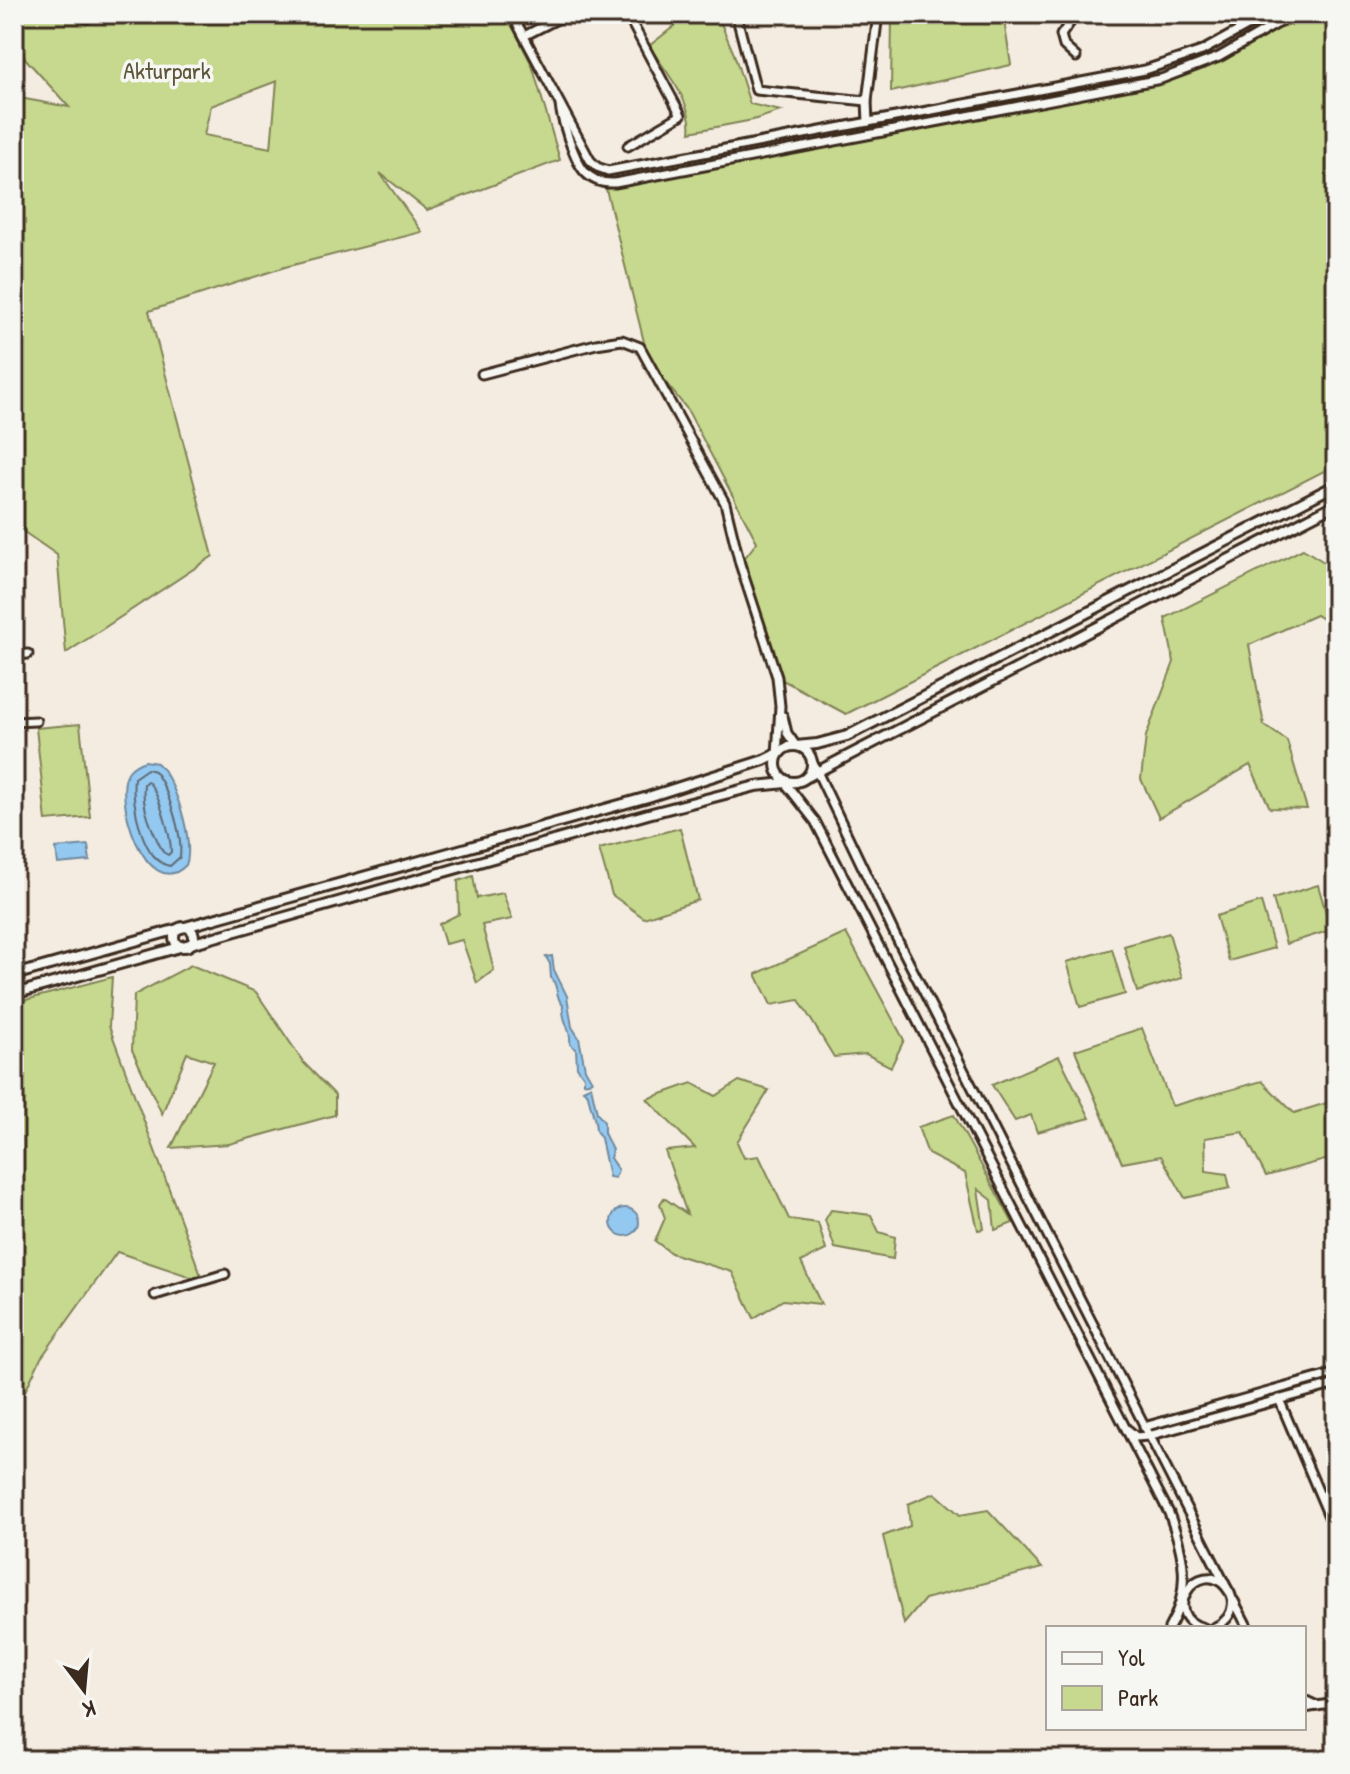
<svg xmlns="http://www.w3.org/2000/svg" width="1350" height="1774" viewBox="0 0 1350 1774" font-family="'Patrick Hand',sans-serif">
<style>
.green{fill:#c6d98e;stroke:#808256;stroke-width:2;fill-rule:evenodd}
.water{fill:#93c8f1;stroke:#70899d;stroke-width:2}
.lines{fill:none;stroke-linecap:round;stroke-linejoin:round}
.shore{stroke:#5e6972;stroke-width:2}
.minor-casing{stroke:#3b2a1e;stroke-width:13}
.tertiary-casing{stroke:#3b2a1e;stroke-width:14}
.minor{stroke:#f6f6f2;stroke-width:7}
.tertiary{stroke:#f6f6f2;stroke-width:8}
.labels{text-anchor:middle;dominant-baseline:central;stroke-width:7;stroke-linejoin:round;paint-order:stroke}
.park-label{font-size:24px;fill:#5e563a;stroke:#f6f6f2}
</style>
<rect width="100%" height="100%" fill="#f4ece1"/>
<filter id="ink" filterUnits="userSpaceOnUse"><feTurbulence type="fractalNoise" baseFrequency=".0125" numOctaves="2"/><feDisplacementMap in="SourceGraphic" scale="16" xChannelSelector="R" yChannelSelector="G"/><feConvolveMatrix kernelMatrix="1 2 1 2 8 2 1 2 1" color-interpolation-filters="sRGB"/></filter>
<g filter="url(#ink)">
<g class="green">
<path d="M14,14H506L532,65L560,160L427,210L380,173L422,232L285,267L149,311L213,556L66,653L57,555L14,525V97L69,107L14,46ZM277,81L271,148L204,135L211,106Z"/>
<path d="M677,14H717L734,54L750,104L781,111L753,120L690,132C694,103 664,69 649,46L677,24Z"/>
<polygon points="892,14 1003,14 1011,65 891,92"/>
<polygon points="1304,14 1336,14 1336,465 846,714 777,677 740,564 757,542 687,409 649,362 606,189 1165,83 1209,67"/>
<polygon points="1303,549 1324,562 1336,559 1336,628 1316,615 1249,645 1264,725 1287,741 1307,809 1270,808 1250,765 1159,818 1141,779 1146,736 1174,662 1165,618"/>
<polygon points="80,724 90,817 46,821 36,728"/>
<polygon points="680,828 698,900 644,918 612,895 599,849"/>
<polygon points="473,876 477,898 503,893 512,919 482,925 494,970 477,983 462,940 445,944 439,924 459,914 458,881"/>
<polygon points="1318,885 1331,930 1286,944 1273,899"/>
<polygon points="1261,902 1274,948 1229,961 1216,916"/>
<polygon points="846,933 904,1040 891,1067 866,1054 834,1057 799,1000 771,1005 756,974"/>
<polygon points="1169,933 1182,978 1137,992 1124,946"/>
<polygon points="1112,949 1125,994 1080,1007 1067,962"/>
<polygon points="191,965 256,992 304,1063 335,1095 335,1115 229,1144 171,1148 214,1062 187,1053 162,1114 132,1050 134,995"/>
<polygon points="112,977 109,1026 203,1281 117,1252 41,1358 14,1414 14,1003"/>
<polygon points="1142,1028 1172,1106 1262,1081 1294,1113 1336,1100 1336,1157 1266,1176 1243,1132 1205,1138 1206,1171 1227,1174 1230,1188 1185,1198 1161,1156 1122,1163 1075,1050"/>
<polygon points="1059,1056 1090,1118 1037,1132 1031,1115 1015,1121 992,1085"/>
<polygon points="739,1081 769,1090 737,1142 744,1158 759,1156 789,1219 818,1223 826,1250 801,1262 821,1304 783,1300 754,1318 732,1272 671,1253 655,1241 665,1218 660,1204 664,1198 687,1214 665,1151 695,1148 647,1099 692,1083 716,1096"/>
<polygon points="954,1115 1013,1223 995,1230 992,1200 978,1189 984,1229 978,1230 965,1173 928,1154 918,1127"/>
<polygon points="831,1210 871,1215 879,1232 895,1237 893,1259 835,1248 825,1220"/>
<polygon points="935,1493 960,1515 988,1510 1042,1568 925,1599 904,1624 883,1536 910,1526 908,1504"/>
</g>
<g class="water">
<path d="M145,761L157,763C175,778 195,843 186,865C147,905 111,795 129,771C133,766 139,763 145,761Z"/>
<polygon points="88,845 90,861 58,864 56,848"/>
<path d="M552,956L554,970L567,996L572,1027L579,1038L585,1069L592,1081L584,1083V1077L577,1067L576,1049L570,1044C572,1028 561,1022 563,1005C555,999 559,985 551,978L550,964L546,957Z"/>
<path d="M591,1086L597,1113L604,1122V1133L612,1150L610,1158L618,1170L615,1178L609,1177L601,1138L596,1131C596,1118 590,1108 588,1094L583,1090Z"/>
<circle cx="625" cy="1222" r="14"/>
</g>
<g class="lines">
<g class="shore">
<path d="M147,769L154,771C168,787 183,836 180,857L170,866C142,861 131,803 134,778Z"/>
<path d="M147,781C158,789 171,836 171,852L168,855L163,852C152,830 141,808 144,784Z"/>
</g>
<g class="minor-casing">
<g id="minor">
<polyline points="84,14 87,18"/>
<polyline points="512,14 590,160 597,167 608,171 1145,70 1202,51 1269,14"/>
<polyline points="627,14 681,115 628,146"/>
<polyline points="736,14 756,90 867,101"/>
<polyline points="524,36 567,14"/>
<polyline points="1076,57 1064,46 1061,35 1076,14"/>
<path d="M560,105C561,117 565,126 568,137C577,162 584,185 615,183L1161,79L1219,57L1294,14"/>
<polyline points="868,122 867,101 878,14"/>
<polyline points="482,374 596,344 622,340 640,347 725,503 740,564 777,677 780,706 777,755"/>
<polyline points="14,655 28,654"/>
<polyline points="783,716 787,733 796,746"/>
<polyline points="14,722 36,721"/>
<polyline points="812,761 895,935 1227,1588"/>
<path d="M779,775L815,821L1169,1513C1184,1553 1192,1589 1169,1628"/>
<polyline points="155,1295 225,1274"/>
<polyline points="1279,1399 1336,1533"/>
<polyline points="1144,1427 1336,1373"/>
<polyline points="1128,1430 1136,1437 1148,1436 1336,1384"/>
<polyline points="1234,1601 1248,1628"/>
<path d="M1204,1628C1157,1616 1199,1555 1226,1587C1232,1594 1234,1603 1231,1611C1228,1620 1221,1624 1213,1628"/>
<polyline points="1304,1700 1317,1706"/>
<polyline points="1304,1708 1336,1703"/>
</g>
</g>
<g class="tertiary-casing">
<g id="tertiary">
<circle cx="794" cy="764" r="18"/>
<polyline points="796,746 817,744 847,736 1336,485"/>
<polyline points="807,777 1336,504"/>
<circle cx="184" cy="937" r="10"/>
<polyline points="14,975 648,797 764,760 780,752"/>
<polyline points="14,994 648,814 756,786 796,782"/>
</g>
</g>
<use href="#minor" class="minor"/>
<use href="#tertiary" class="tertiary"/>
</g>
</g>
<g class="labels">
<g class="park-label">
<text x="167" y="70">Akturpark</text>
</g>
</g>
<rect width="1350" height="1774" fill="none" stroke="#f6f6f2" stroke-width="48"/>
<rect x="24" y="24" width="1302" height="1726" fill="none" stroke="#3b2a1e" stroke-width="3" filter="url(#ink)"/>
<rect x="1046" y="1626" width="260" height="104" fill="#f6f6f2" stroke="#aba49d" stroke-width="2"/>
<rect x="1062" y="1652" width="40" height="12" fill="#f6f6f2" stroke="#aba49d" stroke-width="2"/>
<text x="1118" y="1666" font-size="24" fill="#3b2a1e">Yol</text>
<rect x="1062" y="1686" width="40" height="24" fill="#c6d98e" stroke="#aba49d" stroke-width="2"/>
<text x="1118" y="1706" font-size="24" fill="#3b2a1e">Park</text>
<g transform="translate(84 1690) rotate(164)" stroke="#f6f6f2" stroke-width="6" paint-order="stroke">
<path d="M0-6L14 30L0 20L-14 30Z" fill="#3b2a1e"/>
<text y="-12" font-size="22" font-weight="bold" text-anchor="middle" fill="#3b2a1e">K</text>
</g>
</svg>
